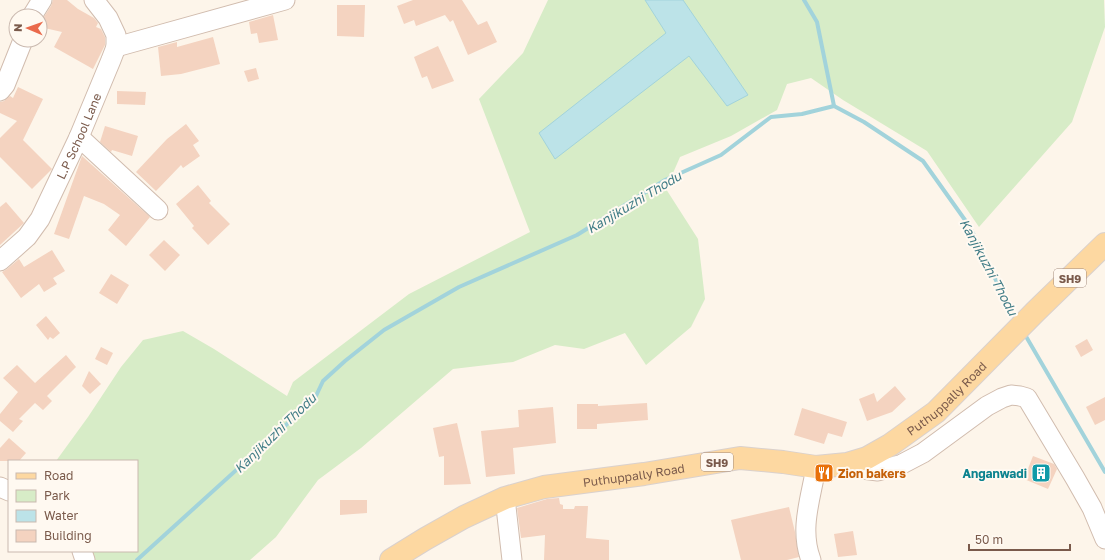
<svg xmlns="http://www.w3.org/2000/svg" width="1105" height="560" viewBox="0 0 1105 560" font-family="'Golos Text',sans-serif">
<style>
.green{fill:#d7ecc7}
.water{fill:#bce3e8;stroke:#a2d3db}
.lines{fill:none;stroke-linecap:round;stroke-linejoin:round}
.stream{stroke:#a2d3db;stroke-width:4}
.building{fill:#f4d3c0}
.minor-casing{stroke:#d1bcae;stroke-width:21}
.major-casing{stroke:#dad1cd;stroke-width:24}
.minor{stroke:#fff;stroke-width:19}
.major{stroke:#fdd8a1;stroke-width:22}
.labels{text-anchor:middle;dominant-baseline:central;stroke-width:4;stroke-linejoin:round;paint-order:stroke}
.shield{fill:#fff9f1;stroke:#a28a7d;stroke-width:1}
.shield-label{font-size:11px;font-weight:bold;fill:#7a5a4b}
.street-label{font-size:12px;fill:#7a5a4b;stroke:#fff9f1}
.food-label{font-size:12px;font-weight:bold;fill:#c56008;stroke:#fff9f1;text-anchor:start}
.culture-label{font-size:12px;font-weight:bold;fill:#0d838f;stroke:#fff9f1;text-anchor:end}
.water-label{font-size:13px;font-style:italic;fill:#407c86;stroke:#fff9f1}
</style>
<rect width="100%" height="100%" fill="#fdf5ea"/>
<polygon class="green" points="548,0 1104,0 1105,27 1072,122 979,227 927,151 843,100 811,78 787,84 777,110 731,136 680,157 666,189 698,239 705,299 691,327 646,365 625,333 584,349 555,345 513,362 453,369 361,448 318,480 276,537 250,560 93,560 88,551 137,551 137,461 56,461 88,417 121,367 143,340 183,331 214,349 287,396 293,382 409,294 530,232 479,99 523,53"/>
<polygon class="water" points="645,0 683,0 748,95 727,106 689,56 555,159 539,133 666,33"/>
<g class="lines">
<g class="stream">
<polyline points="804,0 817,22 834,106"/>
<polyline points="1024,333 1105,472"/>
<polyline points="137,560 298,414 315,398 323,381 345,361 384,330 459,287 577,235 665,180 721,155 771,117 802,114 834,106 864,122 923,161 970,227 1005,299 1017,321"/>
</g>
</g>
<g class="building">
<polygon points="53,0 67,0 78,9 94,18 98,23 96,27 101,29 105,37 105,45 93,69 54,47 62,32 40,27 40,23 51,6"/>
<polygon points="413,0 462,0 478,25 487,21 497,42 468,55 453,20 450,22 445,15 416,26 414,20 404,24 397,6"/>
<polygon points="337,5 365,5 364,37 337,36"/>
<polygon points="273,15 278,40 259,43 257,33 251,34 249,22"/>
<polygon points="213,37 220,64 181,74 161,76 158,47 177,42 177,47"/>
<polygon points="438,46 454,81 432,89 427,76 422,78 414,57"/>
<polygon points="256,68 259,79 248,82 244,71"/>
<polygon points="18,87 43,99 23,140 52,169 32,189 0,157 0,138 17,121 0,113 0,102 4,101 10,96 13,98"/>
<polygon points="117,91 146,92 145,105 117,104"/>
<polygon points="186,124 199,141 193,145 200,156 183,168 181,165 156,191 136,172 167,139"/>
<polygon points="105,126 138,136 132,156 112,150 111,152 100,142"/>
<polygon points="82,156 150,217 126,246 108,230 120,215 104,204 84,196 69,239 54,234"/>
<polygon points="198,185 211,201 209,203 230,224 208,245 192,228 194,226 176,204"/>
<polygon points="6,202 24,223 0,245 0,207"/>
<polygon points="164,240 180,255 165,271 149,255"/>
<polygon points="52,250 65,271 53,278 57,284 44,292 39,284 21,298 2,272 7,269 19,259 24,267"/>
<polygon points="111,274 129,285 117,304 99,293"/>
<polygon points="46,316 60,333 53,339 50,337 48,340 36,325"/>
<polygon points="1087,339 1093,350 1081,357 1075,346"/>
<polygon points="101,347 113,353 107,365 95,359"/>
<polygon points="66,355 76,367 47,396 52,401 43,410 35,403 19,419 23,421 13,432 0,421 0,414 18,392 3,378 17,365 35,383"/>
<polygon points="89,371 101,384 90,394 82,386"/>
<polygon points="895,386 906,399 892,412 867,421 859,399 874,393 877,402"/>
<polygon points="1105,397 1105,420 1095,425 1086,407"/>
<polygon points="647,403 648,420 597,424 597,429 577,429 577,404 598,404 598,406"/>
<polygon points="553,407 556,443 513,448 515,474 486,477 481,431 519,427 518,410"/>
<polygon points="802,408 847,422 842,437 828,433 824,444 794,435"/>
<polygon points="457,423 471,484 444,485 444,456 439,457 433,428"/>
<polygon points="9,438 26,453 19,461 0,461 0,448"/>
<polygon points="1033,456 1054,464 1057,469 1048,489 1024,479"/>
<polygon points="559,498 560,504 563,505 563,509 574,509 575,506 588,506 586,538 609,540 609,560 544,560 545,535 521,538 517,508 547,499"/>
<polygon points="340,500 367,500 367,513 340,515"/>
<polygon points="789,507 795,532 799,557 787,560 741,560 731,520"/>
<polygon points="853,531 857,555 838,557 834,534"/>
</g>
<g class="lines">
<g class="minor-casing">
<g id="minor">
<polyline points="32,16 42,0"/>
<polyline points="116,47 285,0"/>
<polyline points="0,91 5,85 23,40"/>
<polyline points="79,137 158,210"/>
<path id="s1" d="M0,261L27,237L40,219L79,137L111,60L116,47V35L108,18L94,0"/>
<polyline points="847,464 862,469 878,471 902,464 923,453 987,406 1002,398 1011,395 1020,396 1027,398 1075,478 1092,508 1105,539"/>
<polyline points="0,487 9,491"/>
<polyline points="505,498 512,560"/>
<polyline points="82,551 85,560"/>
<path d="M811,560C799,529 811,498 816,467"/>
</g>
</g>
<g class="major-casing">
<g id="major">
<path id="s2" d="M391,560L425,539L464,517L505,498L544,487L644,474L740,458L783,462L816,467L847,464L867,458L890,445L936,412L1035,312L1105,244"/>
</g>
</g>
<use href="#minor" class="minor"/>
<use href="#major" class="major"/>
</g>
<defs>
<g id="restaurant-square" transform="scale(1)"><rect x="-9" y="-9" width="18" height="18" rx="4" fill="#e8710a" stroke="#fff9f1"/><path d="M-5-6h1v4h1v-4h1v4h1v-4h1v5L-1.5 .5V6h-2V.5L-5-1ZM5-6V6H3V1.5H1.5Q1.5-4 5-6Z" fill="#fff"/></g>
<g id="building-square" transform="scale(1)"><rect x="-9" y="-9" width="18" height="18" rx="4" fill="#0f9aa8" stroke="#fff9f1"/><path d="M-4-6H4V6H1V3H-1V6H-4ZM-2.5-4.3h1.7v1.8h-1.7ZM.8-4.3h1.7v1.8H.8ZM-2.5-1h1.7V.8h-1.7ZM.8-1h1.7V.8H.8Z" fill="#fff"/></g>
</defs>
<g fill-rule="evenodd">
<use href="#restaurant-square" x="824" y="473"/>
<use href="#building-square" x="1041" y="473"/>
</g>
<g class="labels">
<g class="shield">
<rect x="1054" y="269" width="32" height="18" rx="3"/>
<rect x="701" y="453" width="32" height="18" rx="3"/>
</g>
<g class="shield-label">
<text x="1070" y="278">SH9</text>
<text x="717" y="462">SH9</text>
</g>
<g class="street-label">
<text stroke="none"><textPath href="#s1" startOffset="150">L.P School Lane</textPath></text>
<text stroke="none"><textPath href="#s2" startOffset="597">Puthuppally Road</textPath></text>
<text stroke="none"><textPath href="#s2" startOffset="261">Puthuppally Road</textPath></text>
</g>
<g class="food-label">
<text x="838" y="473">Zion bakers</text>
</g>
<g class="culture-label">
<text x="1027" y="473">Anganwadi</text>
</g>
<g class="water-label">
<text transform="translate(634 202) rotate(-31)">Kanjikuzhi Thodu</text>
<text transform="translate(989 267) rotate(62)">Kanjikuzhi Thodu</text>
<text transform="translate(275 433) rotate(-44)">Kanjikuzhi Thodu</text>
</g>
</g>
<rect x="8" y="460" width="130" height="92" fill="#fff9f1" stroke="#cab9af"/>
<rect x="16" y="473" width="20" height="6" fill="#fdd8a1" stroke="#cab9af"/>
<text x="44" y="480" font-size="12" fill="#7a5a4b">Road</text>
<rect x="16" y="490" width="20" height="12" fill="#d7ecc7" stroke="#cab9af"/>
<text x="44" y="500" font-size="12" fill="#7a5a4b">Park</text>
<rect x="16" y="510" width="20" height="12" fill="#bce3e8" stroke="#cab9af"/>
<text x="44" y="520" font-size="12" fill="#7a5a4b">Water</text>
<rect x="16" y="530" width="20" height="12" fill="#f4d3c0" stroke="#cab9af"/>
<text x="44" y="540" font-size="12" fill="#7a5a4b">Building</text>
<g transform="translate(28 28) rotate(272)"><circle r="19" fill="#fff9f1" stroke="#cab9af"/>
<path d="M0-3L7 15L0 10L-7 15Z" fill="#ea6a4c"/>
<text y="-6" font-size="11" font-weight="bold" text-anchor="middle" fill="#7a5a4b">N</text>
</g>
<path d="M969 544v6h101v-6" fill="none" stroke="#7a5a4b" stroke-width="2"/>
<text x="975" y="544" font-size="12" fill="#7a5a4b" stroke="#fff9f1" stroke-width="3" paint-order="stroke">50 m</text>
</svg>
